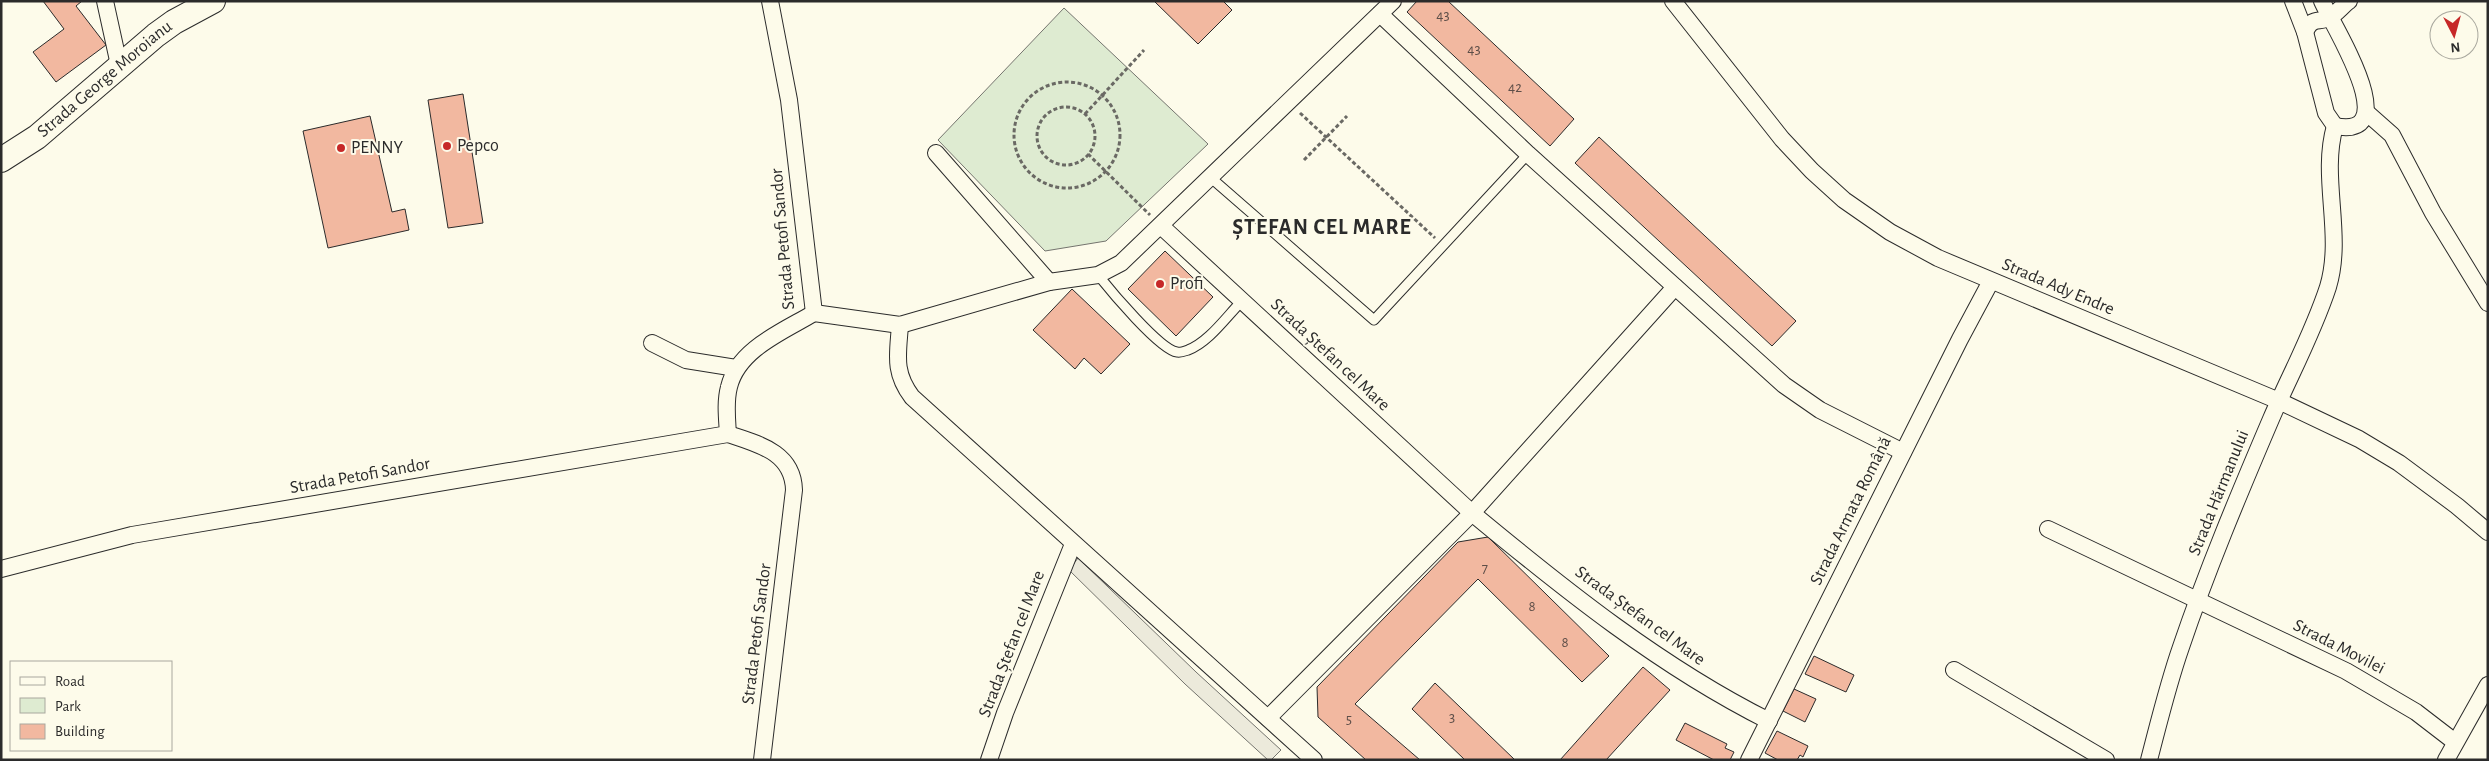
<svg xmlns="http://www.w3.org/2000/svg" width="2489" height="761" viewBox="0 0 2489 761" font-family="'Alegreya Sans',sans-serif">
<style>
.green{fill:#deebd1;stroke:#74746e}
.parking{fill:#eceadb;stroke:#74746e}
.building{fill:#f2b8a0;stroke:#2b2b2b}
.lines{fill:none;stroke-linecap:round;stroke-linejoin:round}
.lane-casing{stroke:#2b2b2b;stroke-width:11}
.street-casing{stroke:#2b2b2b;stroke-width:18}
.secondary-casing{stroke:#2b2b2b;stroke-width:26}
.path{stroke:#6a6964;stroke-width:3;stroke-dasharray:4 2.5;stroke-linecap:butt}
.lane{stroke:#fdfbea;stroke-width:9}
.street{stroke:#fdfbea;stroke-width:16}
.secondary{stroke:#fdfbea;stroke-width:24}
.poi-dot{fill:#c62828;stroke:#fdfbea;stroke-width:2}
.labels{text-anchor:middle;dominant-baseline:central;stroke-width:4;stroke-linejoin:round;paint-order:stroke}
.number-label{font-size:15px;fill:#5d4e48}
.street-label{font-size:18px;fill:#2b2b2b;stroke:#fdfbea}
.poi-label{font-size:18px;fill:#2b2b2b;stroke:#fdfbea;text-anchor:start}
.district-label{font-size:22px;font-weight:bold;letter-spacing:1px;fill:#2b2b2b;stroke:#fdfbea}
</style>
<rect width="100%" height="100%" fill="#fdfbea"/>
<polygon class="green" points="1064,8 1208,144 1106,241 1045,251 938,140"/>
<polygon class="parking" points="1078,558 1196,672 1281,750 1271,760 1268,760 1185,684 1069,570"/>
<g class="building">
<polygon points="43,1 82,1 76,6 106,45 56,82 33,52 64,29"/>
<polygon points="1154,1 1223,1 1232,10 1198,44"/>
<polygon points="1417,1 1448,1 1574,119 1550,146 1407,12"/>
<polygon points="463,94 483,223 448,228 428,100"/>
<polygon points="370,116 392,212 405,209 409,230 328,248 303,131"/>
<polygon points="1599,137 1796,321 1772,346 1575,163"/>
<polygon points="1165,251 1213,297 1176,336 1128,289"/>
<polygon points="1072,289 1130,344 1101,374 1084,358 1075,369 1033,330"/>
<polygon points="1488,537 1609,656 1582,682 1478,579 1355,704 1420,760 1366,760 1318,717 1317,687 1458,542"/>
<polygon points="1814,656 1854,675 1846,692 1805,674"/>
<polygon points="1643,667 1670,690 1606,760 1560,760"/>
<polygon points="1435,683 1515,760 1465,760 1412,709"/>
<polygon points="1794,689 1816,699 1805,722 1783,711"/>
<polygon points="1685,723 1727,744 1725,748 1734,752 1730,760 1714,760 1676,740"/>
<polygon points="1777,731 1808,746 1803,757 1800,755 1797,760 1778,760 1765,753"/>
</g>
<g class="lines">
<g class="lane-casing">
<g id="lane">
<polyline points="1210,177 1374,320 1528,154"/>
<path d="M1098,275C1110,290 1160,350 1177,352C1180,353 1185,351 1188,350C1209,342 1226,317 1242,301"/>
</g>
</g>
<g class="street-casing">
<g id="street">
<polyline points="105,1 119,65"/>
<polyline points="770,1 789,100 814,313"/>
<polyline points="1673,1 1782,139 1812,171 1844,200 1890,232 1938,258 2279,401 2359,439 2399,463 2457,506 2488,532"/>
<polyline points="2293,1 2305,32 2326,113 2335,126"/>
<path d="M2322,1C2331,23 2407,140 2335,126"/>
<polyline points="1380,14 1528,154 1784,385 1820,410 1903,452"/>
<path d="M2305,32C2313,15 2319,24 2330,17C2337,13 2342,6 2349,1"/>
<polyline points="2366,112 2392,135 2433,213 2488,303"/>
<polyline points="936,153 1049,282"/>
<path d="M1161,226L1472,513C1565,590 1661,667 1769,721"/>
<polyline points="814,313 900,325 1049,282 1098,275 1121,263 1393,1"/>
<path d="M900,325C898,354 893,372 912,397L1314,760"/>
<polyline points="652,343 686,360 736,368"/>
<path d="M728,434C758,444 793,452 794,490L762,760"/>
<polyline points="2048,529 2346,671 2416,712 2455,742"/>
<path d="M1,569L132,535L728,434C727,418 725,402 729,387C738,349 784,331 814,313"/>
<polyline points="1954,670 2106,760"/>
<polyline points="1268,718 1472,513 1675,287"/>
<polyline points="989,760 1005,713 1073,544"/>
<polyline points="1749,760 1960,339 1991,281"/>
<path d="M2149,760C2159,722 2168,684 2181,647C2207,570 2239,494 2271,419C2290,375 2313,333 2328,287C2344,234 2320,178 2335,126"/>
<polyline points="2446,760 2488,685"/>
</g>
</g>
<g class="secondary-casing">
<g id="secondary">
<path id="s1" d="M1,160L37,137L156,35L174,22L213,1"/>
</g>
</g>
<g class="path">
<circle cx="1067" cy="135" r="53"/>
<circle cx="1066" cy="136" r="29"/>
<polyline points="1300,113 1435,238"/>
<polyline points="1085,114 1144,50"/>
<polyline points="1088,154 1150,215"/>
<polyline points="1304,160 1347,116"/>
</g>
<use href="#lane" class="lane"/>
<use href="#street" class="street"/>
<use href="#secondary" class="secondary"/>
</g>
<g class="poi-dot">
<circle cx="447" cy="146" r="5"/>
<circle cx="341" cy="148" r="5"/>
<circle cx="1160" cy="284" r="5"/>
</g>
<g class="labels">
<g class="number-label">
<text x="1443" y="15">43</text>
<text x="1474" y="49">43</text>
<text x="1515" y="87">42</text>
<text x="1485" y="568">7</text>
<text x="1532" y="606">8</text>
<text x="1565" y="642">8</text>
<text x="1452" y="717">3</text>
<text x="1349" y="719">5</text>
</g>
<g class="street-label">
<text stroke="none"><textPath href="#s1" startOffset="132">Strada George Moroianu</textPath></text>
<text transform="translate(783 239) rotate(-95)">Strada Petofi Sandor</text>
<text transform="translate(2058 287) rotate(23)">Strada Ady Endre</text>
<text transform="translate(1330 355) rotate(43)">Strada Ștefan cel Mare</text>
<text transform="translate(360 476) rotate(-10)">Strada Petofi Sandor</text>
<text transform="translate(2219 493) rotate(-68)">Strada Hărmanului</text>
<text transform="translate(1851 511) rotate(-64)">Strada Armata Română</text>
<text transform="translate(1640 616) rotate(36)">Strada Ștefan cel Mare</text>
<text transform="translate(757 634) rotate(-83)">Strada Petofi Sandor</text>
<text transform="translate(1012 644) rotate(-69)">Strada Ștefan cel Mare</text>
<text transform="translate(2339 647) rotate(27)">Strada Movilei</text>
</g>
<g class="poi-label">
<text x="457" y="146">Pepco</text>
<text x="351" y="148">PENNY</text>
<text x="1170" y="284">Profi</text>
</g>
<g class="district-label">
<text x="1322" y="227">ȘTEFAN CEL MARE</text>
</g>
</g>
<rect width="2489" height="761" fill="none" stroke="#2b2b2b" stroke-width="5"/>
<rect x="10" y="661" width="162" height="90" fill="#fdfbea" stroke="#a9a89e"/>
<rect x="20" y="677" width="25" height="8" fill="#fdfbea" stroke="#a9a89e"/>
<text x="55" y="686" font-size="15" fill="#2b2b2b">Road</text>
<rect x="20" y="698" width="25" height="15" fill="#deebd1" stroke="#a9a89e"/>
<text x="55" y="711" font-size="15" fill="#2b2b2b">Park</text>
<rect x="20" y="724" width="25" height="15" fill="#f2b8a0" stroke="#a9a89e"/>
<text x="55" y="736" font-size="15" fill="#2b2b2b">Building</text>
<g transform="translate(2454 35) rotate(174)"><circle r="24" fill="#fdfbea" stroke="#a9a89e"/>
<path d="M0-4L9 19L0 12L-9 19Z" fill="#c62828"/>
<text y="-8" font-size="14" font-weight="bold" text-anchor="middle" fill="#2b2b2b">N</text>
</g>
</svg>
